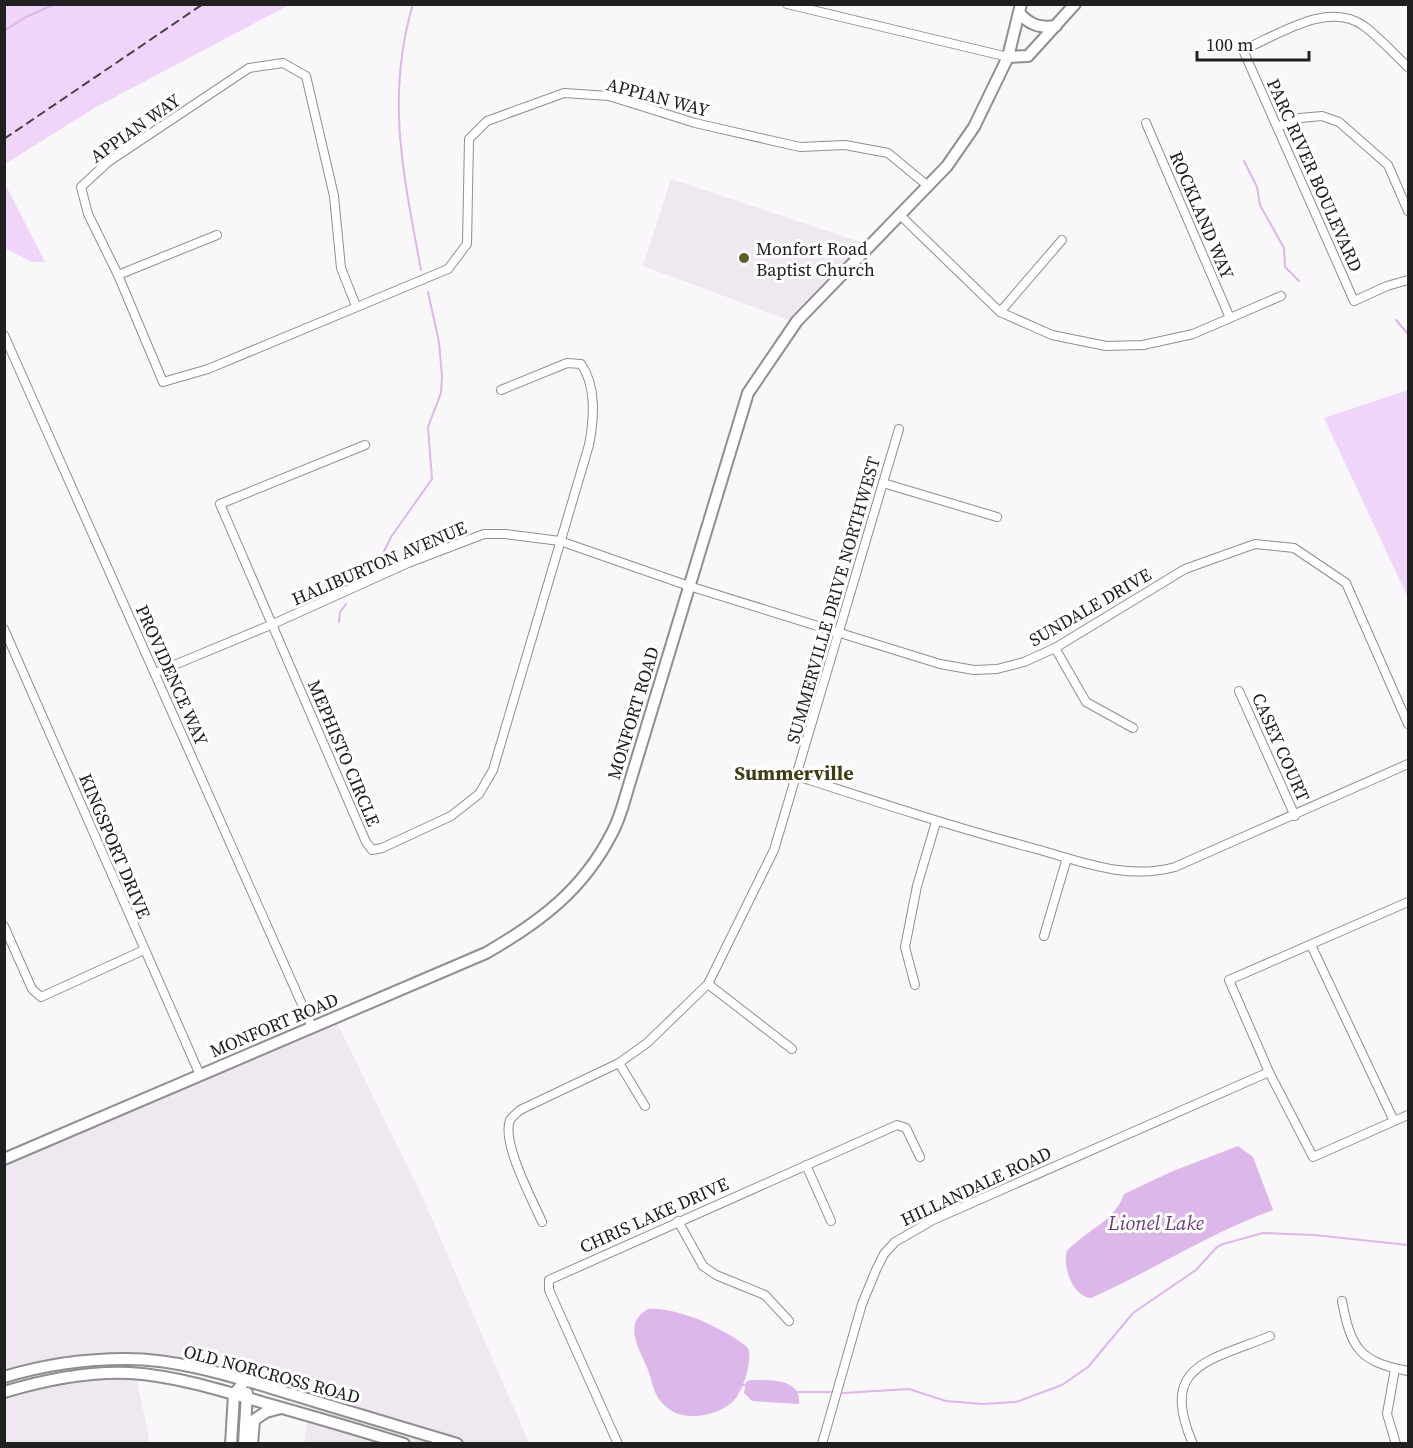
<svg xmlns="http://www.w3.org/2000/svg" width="1413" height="1448" viewBox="0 0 1413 1448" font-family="'Source Serif 4',serif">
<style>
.built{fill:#efe8f1}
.green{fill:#f0d5fa}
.water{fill:#dcb7e9}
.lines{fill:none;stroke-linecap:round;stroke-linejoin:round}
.stream{stroke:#dcb7e9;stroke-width:2}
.street-casing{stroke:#908e91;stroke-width:10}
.secondary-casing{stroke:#908e91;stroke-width:14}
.street{stroke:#fff;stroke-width:8}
.secondary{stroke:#fff;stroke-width:10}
.rail{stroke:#454445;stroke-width:2;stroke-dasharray:9 4.5;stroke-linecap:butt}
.poi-dot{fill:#5f5e2a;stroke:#fff;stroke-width:2}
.labels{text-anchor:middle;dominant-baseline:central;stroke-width:6;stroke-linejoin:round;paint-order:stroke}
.street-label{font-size:18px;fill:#212021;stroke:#fff}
.poi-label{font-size:18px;fill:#212021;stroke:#fff;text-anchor:start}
.neighbourhood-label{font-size:20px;font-weight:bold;fill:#3e3d14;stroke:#fff}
.water-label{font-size:20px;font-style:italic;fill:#6b3d7b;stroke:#fff}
</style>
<rect width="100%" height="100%" fill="#f9f7fa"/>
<g class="built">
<polygon points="671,179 866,244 794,322 643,266"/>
<polygon points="332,1013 422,1196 529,1443 304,1443 310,1402 265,1388 133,1361 150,1443 5,1443 4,1159"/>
</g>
<g class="green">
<polygon points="4,5 5,4 289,5 96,107 5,164"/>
<polygon points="4,182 45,262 32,262 5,248"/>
<polygon points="1408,390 1408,598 1324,418"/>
</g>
<g class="water">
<path d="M1238,1146L1253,1157L1273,1210C1210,1233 1152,1271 1091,1298C1073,1297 1062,1266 1067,1251C1085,1231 1115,1221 1124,1194L1173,1171Z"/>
<path d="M648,1309C678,1307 722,1328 746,1346L749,1350C751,1364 744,1387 736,1398C724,1414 689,1422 672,1411C651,1397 655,1385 646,1365C638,1346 623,1323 648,1309Z"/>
<path d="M751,1380C769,1380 802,1378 799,1404L752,1401L744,1393L746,1382Z"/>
</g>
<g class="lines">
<g class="stream">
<path d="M413,4C385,98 404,177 421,270"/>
<polyline points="4,31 26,17 55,4"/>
<polyline points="1244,161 1257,187 1260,205 1284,248 1285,267 1299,281"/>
<polyline points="1396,320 1408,334"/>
<polyline points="370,572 377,566 391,537 432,479 428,427 441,393 442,377 439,342 428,292"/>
<polyline points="339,622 340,612 346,604"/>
<polyline points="741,1385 745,1385"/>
<polyline points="797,1392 831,1392"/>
<polyline points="843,1393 909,1389 946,1401 983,1404 1016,1402 1062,1385 1088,1367 1133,1313 1196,1270 1217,1247 1223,1244 1263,1233 1314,1235 1408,1245"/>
</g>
<g class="street-casing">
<g id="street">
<polyline points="787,4 1008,57"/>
<path d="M1408,67C1394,54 1380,38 1364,26C1328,0 1278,35 1243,50L1354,301L1387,286L1408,280"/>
<polyline points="1146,123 1230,318"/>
<polyline points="1277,127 1300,118 1322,116 1339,122 1388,165 1408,211"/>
<polyline points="899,214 1000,312 1052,335 1106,346 1143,345 1193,334 1281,296"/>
<polyline points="118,275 217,235"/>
<polyline points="356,306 341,268 334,196 306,76 283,63 249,68 108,162 81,187 88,214 118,275 163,382 208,369 448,269 467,244 469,139 487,121 564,93 609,96 695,123 800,147 845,145 888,153 928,186"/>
<polyline points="1000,312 1062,240"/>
<polyline points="4,335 312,1027"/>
<path d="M365,445L220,504L366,842L372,850L382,848L451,816L479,794L493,770L589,445C594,419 597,387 581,364L567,363L501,390"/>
<polyline points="883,483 997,517"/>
<polyline points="4,629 200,1075"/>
<polyline points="1055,648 1086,702 1133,728"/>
<polyline points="155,673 273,624 408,563 484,534 505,534 560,541 689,586 882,646 940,664 974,670 997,669 1024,662 1055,648 1185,569 1255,544 1294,548 1346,583 1408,724"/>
<polyline points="1239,691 1295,816"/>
<path d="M797,776C874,801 950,826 1029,847C1078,860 1124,881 1175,867L1408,764"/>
<polyline points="1408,902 1229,980 1269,1072 1313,1157 1408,1115"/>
<polyline points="4,926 32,989 41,997 144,950"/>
<polyline points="1044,936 1067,858"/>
<polyline points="1311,945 1394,1121"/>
<polyline points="708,984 792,1049"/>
<polyline points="915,985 905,947 917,886 936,822"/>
<polyline points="619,1063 645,1106"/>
<polyline points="806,1165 831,1221"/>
<polyline points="678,1221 703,1266 716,1275 765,1295 789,1321"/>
<path d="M542,1222C533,1201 501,1142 510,1120C512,1117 517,1113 520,1110L619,1063L647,1043L708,984L774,850L899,429"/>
<path d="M1342,1301C1351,1348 1359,1362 1408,1371"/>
<polyline points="1395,1369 1387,1414 1396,1444"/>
<polyline points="618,1444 549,1290 549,1280 897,1125 906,1128 920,1157"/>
<polyline points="822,1444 862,1304 876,1270 884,1254 895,1242 933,1220 1269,1072"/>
<path d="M1193,1444C1158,1364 1210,1361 1270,1336"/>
</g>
</g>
<g class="secondary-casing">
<g id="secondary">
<path d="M1021,15C1032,26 1041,28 1056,26"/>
<polyline points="1008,57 1028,56 1075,4"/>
<path d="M4,1159L486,953C540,922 583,890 612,833C620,819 624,801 629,785L748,393L797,321L947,166L974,127L1008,57L1021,4"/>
<path d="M4,1377C43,1365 85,1359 126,1359C182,1359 238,1378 291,1394C346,1411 401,1427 457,1444"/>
<path d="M4,1392C44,1380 88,1371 130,1373C177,1376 224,1391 268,1404C314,1417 359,1430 404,1444"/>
<polyline points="231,1444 234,1394 245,1381"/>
<polyline points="244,1444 247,1393"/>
<polyline points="252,1444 254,1420 266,1412 281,1408"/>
</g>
</g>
<use href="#street" class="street"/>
<use href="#secondary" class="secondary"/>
<polyline class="rail" points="4,139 203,4"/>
</g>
<circle class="poi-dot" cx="744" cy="258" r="6"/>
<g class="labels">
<g class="street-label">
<text transform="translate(658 97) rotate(15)">APPIAN WAY</text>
<text transform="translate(135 128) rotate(-35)">APPIAN WAY</text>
<text transform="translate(1315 175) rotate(66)">PARC RIVER BOULEVARD</text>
<text transform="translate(1202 215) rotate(67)">ROCKLAND WAY</text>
<text transform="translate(379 563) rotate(-23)">HALIBURTON AVENUE</text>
<text transform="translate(833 600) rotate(-74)">SUMMERVILLE DRIVE NORTHWEST</text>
<text transform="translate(1090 607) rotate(-30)">SUNDALE DRIVE</text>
<text transform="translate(172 675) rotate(66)">PROVIDENCE WAY</text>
<text transform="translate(633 713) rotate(-73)">MONFORT ROAD</text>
<text transform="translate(1281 747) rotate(66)">CASEY COURT</text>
<text transform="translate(344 753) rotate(67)">MEPHISTO CIRCLE</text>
<text transform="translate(115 846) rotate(67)">KINGSPORT DRIVE</text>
<text transform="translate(274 1025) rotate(-23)">MONFORT ROAD</text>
<text transform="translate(976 1186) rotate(-25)">HILLANDALE ROAD</text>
<text transform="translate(654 1215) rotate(-24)">CHRIS LAKE DRIVE</text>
<text transform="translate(272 1374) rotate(15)">OLD NORCROSS ROAD</text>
</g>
<g class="poi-label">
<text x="756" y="248">Monfort Road<tspan x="756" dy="21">Baptist Church</tspan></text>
</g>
<g class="neighbourhood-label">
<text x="794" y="773">Summerville</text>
</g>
<g class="water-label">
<text x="1156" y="1223">Lionel Lake</text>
</g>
</g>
<rect width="1413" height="1448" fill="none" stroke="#212021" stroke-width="12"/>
<path d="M1197 51v9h112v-9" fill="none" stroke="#212021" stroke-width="3"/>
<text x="1206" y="51" font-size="18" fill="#212021" stroke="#ffffff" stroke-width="4.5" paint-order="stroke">100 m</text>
</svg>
